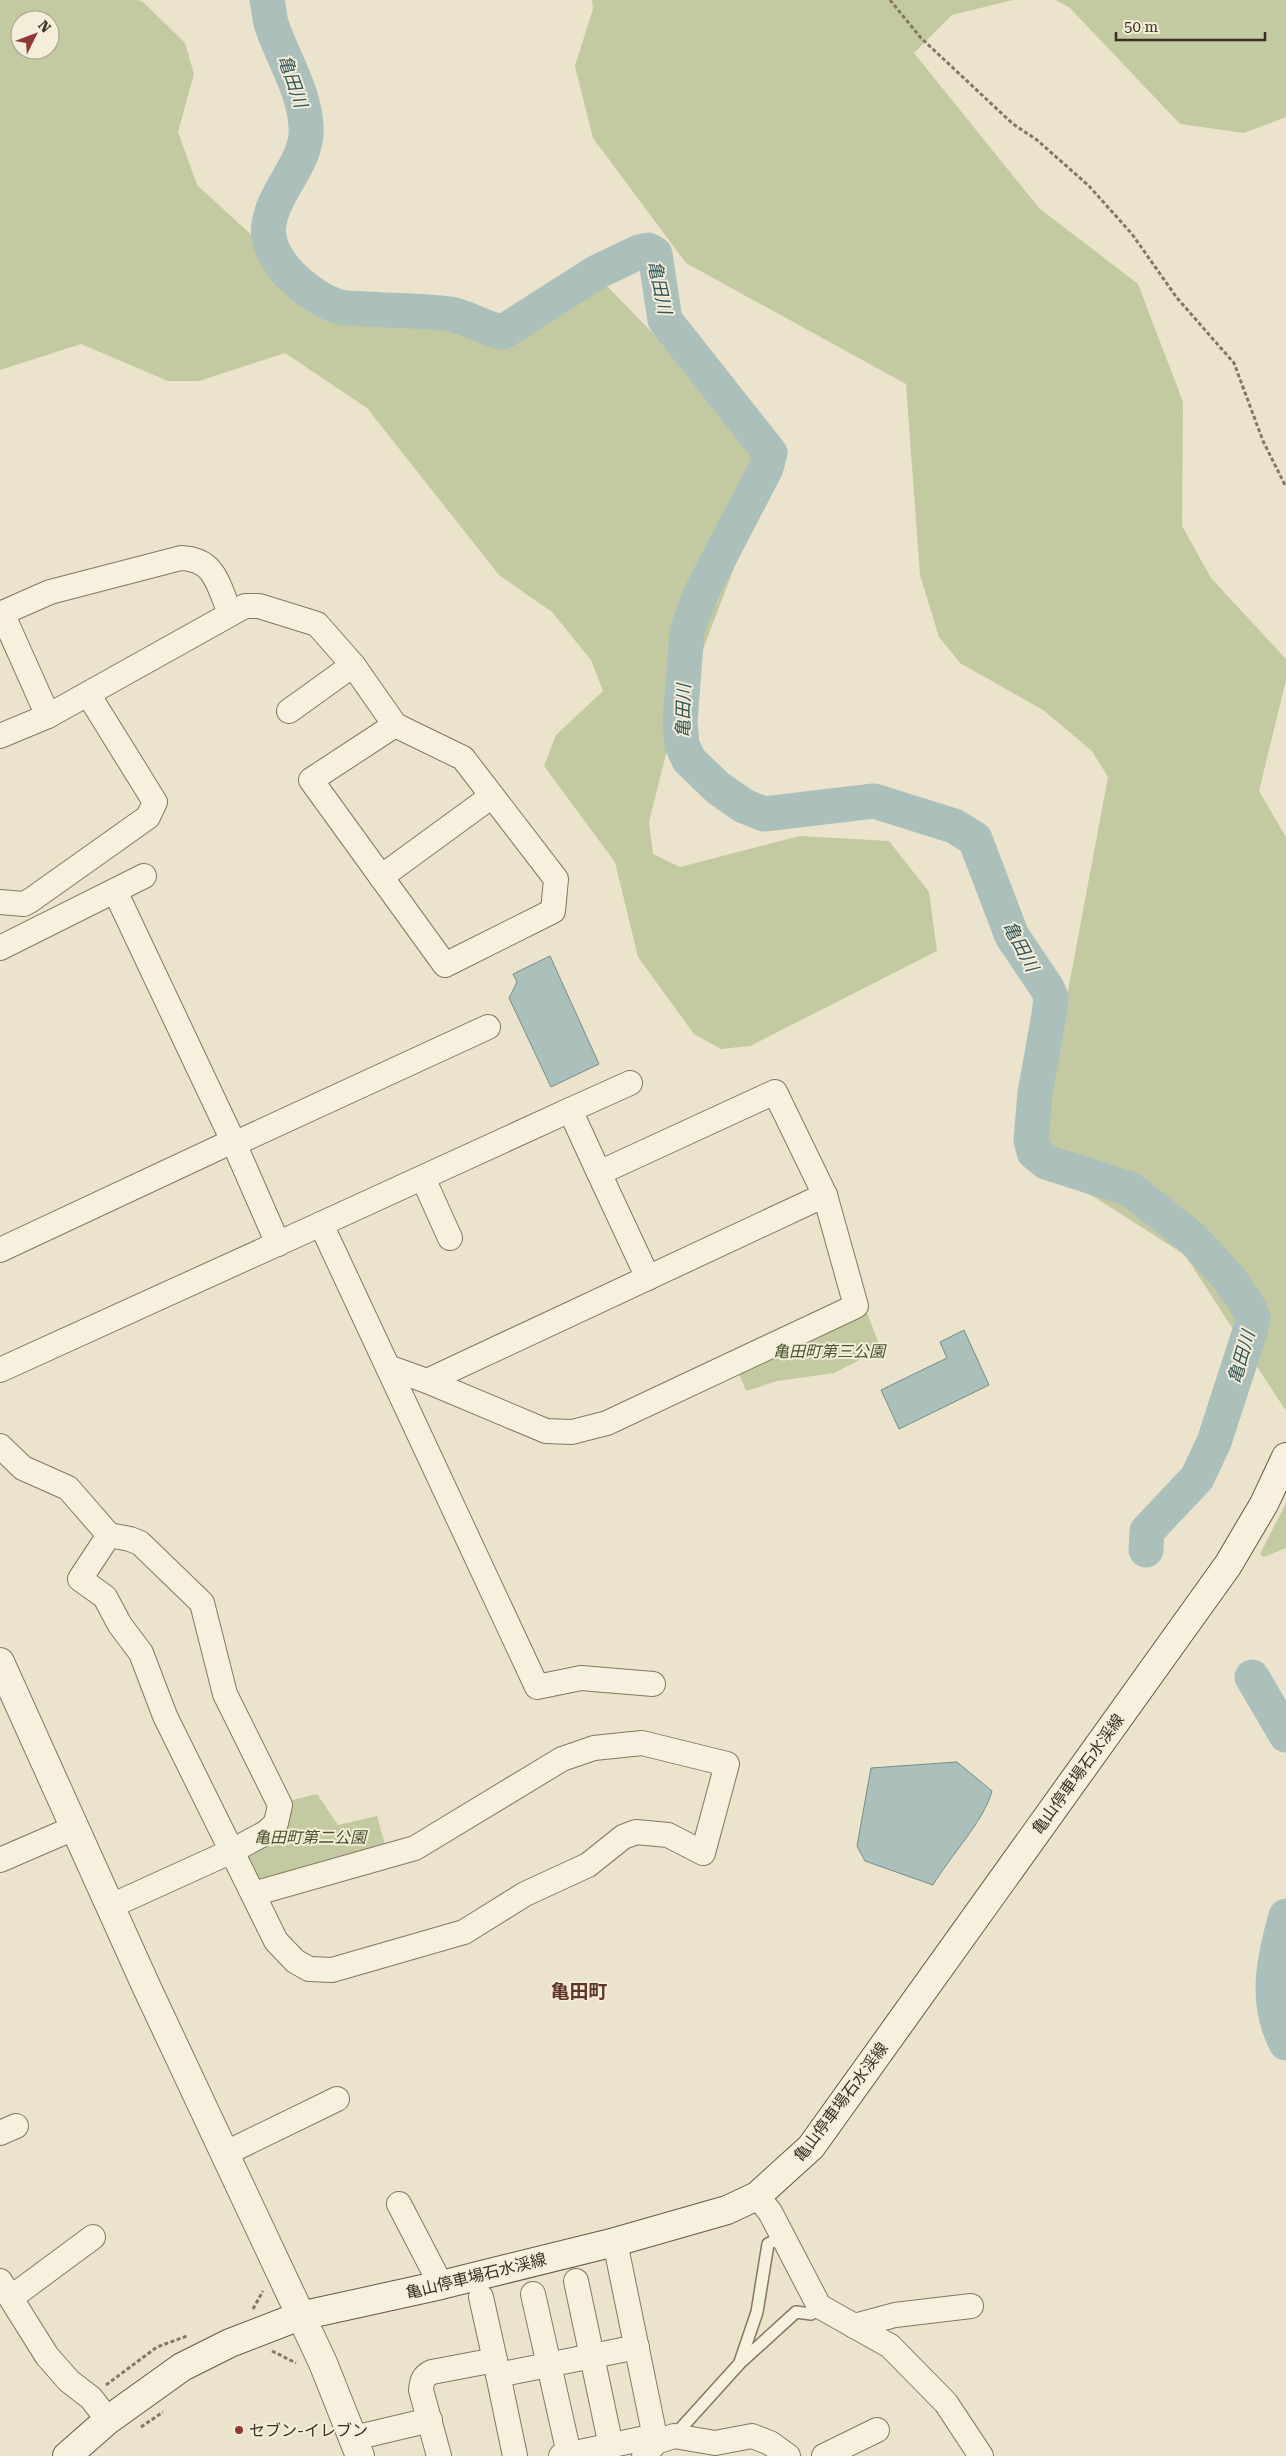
<svg xmlns="http://www.w3.org/2000/svg" width="1286" height="2456" viewBox="0 0 1286 2456" font-family="'Roboto Serif','Noto Sans JP',serif">
<style>
.green{fill:#c3c9a0;fill-rule:evenodd}
.water{fill:#abc0bb;stroke:#728e88}
.lines{fill:none;stroke-linecap:round;stroke-linejoin:round}
.river{stroke:#abc0bb;stroke-width:35}
.service-casing{stroke:#877661;stroke-width:14}
.minor-casing{stroke:#877661;stroke-width:26}
.tertiary-casing{stroke:#877661;stroke-width:30}
.secondary-casing{stroke:#695744;stroke-width:30}
.path{stroke:#877661;stroke-width:3;stroke-dasharray:4 2.5;stroke-linecap:butt}
.service{stroke:#f6f0de;stroke-width:11}
.minor{stroke:#f6f0de;stroke-width:24}
.tertiary{stroke:#f6f0de;stroke-width:28}
.secondary{stroke:#f6f0de;stroke-width:28}
.poi-dot{fill:#903836;stroke:#f3edda;stroke-width:2}
.labels{text-anchor:middle;dominant-baseline:central;stroke-width:4;stroke-linejoin:round;paint-order:stroke}
.park-label{font-size:16px;font-style:italic;fill:#48532b;stroke:#f3edda}
.street-label{font-size:16px;fill:#392e23;stroke:#f3edda}
.poi-label{font-size:16px;fill:#392e23;stroke:#f3edda;text-anchor:start}
.water-label{font-size:18px;font-style:italic;fill:#335756;stroke:#f3edda}
.quarter-label{font-size:19px;font-weight:bold;fill:#623426;stroke:#f3edda}
</style>
<rect width="100%" height="100%" fill="#ebe3cb"/>
<g class="green">
<path d="M0,0H138L143,2L185,43L194,74L178,132L197,185L307,286L489,323L606,285L775,460L671,734L649,822L653,854L680,867L800,836L889,841L929,892L937,951L750,1046L721,1049L694,1034L638,957L615,862L544,766L556,735L603,691L591,660L552,612L499,575L367,408L285,353L199,381H168L81,344L0,370ZM20,20H50V50H20Z"/>
<polygon points="592,0 1013,0 952,15 914,53 1039,208 1138,284 1183,402 1182,526 1211,578 1286,659 1286,680 1259,791 1286,837 1286,1411 1185,1255 1077,1186 1036,1139 1027,1110 1068,991 1108,777 1092,751 1043,710 960,663 939,637 920,575 906,384 686,263 593,138 575,66 593,9"/>
<polygon points="1056,0 1286,0 1286,117 1244,133 1180,124 1070,8"/>
<polygon points="866,1310 881,1349 834,1373 777,1381 746,1391 738,1371"/>
<polygon points="1286,1503 1286,1548 1264,1557 1260,1554"/>
<polygon points="317,1794 338,1825 377,1816 385,1845 264,1881 254,1878 247,1862 248,1851 289,1801"/>
</g>
<g class="water">
<polygon points="550,956 599,1064 551,1087 509,998 517,982 513,974"/>
<polygon points="964,1330 989,1385 899,1429 881,1390 947,1358 940,1342"/>
<path d="M957,1762L992,1791C984,1821 950,1856 933,1885L865,1861L857,1846L871,1768Z"/>
</g>
<g class="lines">
<g class="river">
<path d="M267,0C269,8 269,18 272,26C283,59 304,90 306,126C309,162 274,189 269,224C263,259 309,298 340,307C348,309 358,308 367,309C394,311 422,310 450,314C468,317 484,329 503,332L597,272L639,252L648,250L655,254L665,320L770,453L766,468L702,591L687,631L680,722L682,745L689,760L718,788L744,806L764,814L874,801L954,826L975,839L1012,936L1047,988L1051,997L1049,1015L1035,1093L1031,1140L1034,1152L1046,1162L1130,1189L1193,1239L1229,1278L1249,1308L1253,1317L1251,1328L1214,1442L1197,1478L1147,1531L1146,1550"/>
<polyline points="1252,1677 1286,1735"/>
<path d="M1286,1916C1274,1959 1264,2001 1286,2043"/>
</g>
<g class="service-casing">
<g id="service">
<polyline points="740,2362 757,2312 768,2244 783,2236"/>
<polyline points="674,2436 740,2363 796,2312 811,2314 819,2306"/>
</g>
</g>
<g class="minor-casing">
<g id="minor">
<polyline points="2,613 48,716"/>
<path d="M0,614L50,592L181,558C216,559 218,586 230,613"/>
<polyline points="289,711 353,665"/>
<polyline points="0,736 48,716 245,606 259,606 317,624 353,665 395,725 463,758 556,879 553,911 445,965 311,780 395,725"/>
<polyline points="381,877 492,796"/>
<polyline points="115,891 233,1141 278,1244"/>
<polyline points="0,902 24,904 31,900 148,817 155,802 88,694"/>
<polyline points="0,948 144,876"/>
<polyline points="570,1110 630,1083"/>
<polyline points="234,1144 488,1027"/>
<polyline points="599,1173 648,1278"/>
<polyline points="423,1178 450,1238"/>
<polyline points="0,1250 233,1141"/>
<polyline points="388,1367 427,1381 546,1431 572,1432 607,1423 856,1306 825,1195 775,1092 599,1173 570,1110 321,1224 537,1687 581,1678 653,1684"/>
<polyline points="0,1370 321,1224"/>
<polyline points="427,1381 825,1195"/>
<polyline points="0,1446 23,1468 68,1488 109,1535 80,1579 105,1597 120,1625 141,1653 165,1716 276,1941 295,1961 309,1969 332,1970 464,1932 525,1894 588,1865 623,1837 636,1832 668,1835 703,1853 727,1764 642,1743 594,1748 562,1759 415,1848 253,1894"/>
<polyline points="109,1535 130,1539 140,1543 202,1603 225,1694 280,1805 276,1823 267,1832 232,1851 111,1906"/>
<polyline points="0,1860 74,1828"/>
<polyline points="0,2133 16,2126"/>
<polyline points="224,2154 337,2099"/>
<polyline points="757,2196 770,2212 819,2306 890,2346 946,2403 981,2456"/>
<polyline points="399,2204 441,2285"/>
<polyline points="615,2242 656,2442 644,2456"/>
<polyline points="0,2281 47,2356 69,2381 91,2398 108,2420"/>
<polyline points="576,2281 611,2446"/>
<polyline points="533,2294 569,2454"/>
<polyline points="12,2297 93,2237"/>
<polyline points="481,2297 495,2360"/>
<polyline points="854,2326 895,2315 971,2306"/>
<polyline points="498,2375 637,2347"/>
<polyline points="354,2438 430,2420"/>
<polyline points="656,2442 674,2436 715,2443 752,2436 770,2443 788,2456"/>
<path d="M439,2456L421,2390C422,2381 423,2376 432,2372L495,2360L515,2456"/>
<polyline points="561,2456 655,2436"/>
<polyline points="824,2456 877,2430"/>
</g>
</g>
<g class="tertiary-casing">
<polyline id="tertiary" points="0,1662 147,1988 323,2363 360,2456"/>
</g>
<g class="secondary-casing">
<polyline id="secondary" points="67,2456 108,2420 182,2367 230,2343 300,2316 441,2285 615,2242 727,2210 757,2196 811,2147 1228,1565 1264,1504 1286,1457"/>
</g>
<g class="path">
<polyline points="890,0 921,38 1013,124 1037,140 1089,186 1132,234 1177,298 1234,363 1263,441 1286,487"/>
<polyline points="253,2309 263,2291"/>
<polyline points="272,2351 296,2363"/>
<polyline points="106,2385 157,2347 187,2336"/>
<polyline points="141,2427 163,2412"/>
</g>
<use href="#service" class="service"/>
<use href="#minor" class="minor"/>
<use href="#tertiary" class="tertiary"/>
<use href="#secondary" class="secondary"/>
</g>
<circle class="poi-dot" cx="239" cy="2430" r="5"/>
<g class="labels">
<g class="park-label">
<text x="829" y="1351">亀田町第三公園</text>
<text x="310" y="1837">亀田町第二公園</text>
</g>
<g class="street-label">
<text transform="translate(1078 1774) rotate(-54)">亀山停車場石水渓線</text>
<text transform="translate(841 2102) rotate(-53)">亀山停車場石水渓線</text>
<text transform="translate(476 2276) rotate(-14)">亀山停車場石水渓線</text>
</g>
<g class="poi-label">
<text x="249" y="2430">セブン-イレブン</text>
</g>
<g class="water-label">
<text transform="translate(293 81) rotate(71)">亀田川</text>
<text transform="translate(660 287) rotate(78)">亀田川</text>
<text transform="translate(683 711) rotate(-89)">亀田川</text>
<text transform="translate(1021 946) rotate(62)">亀田川</text>
<text transform="translate(1241 1357) rotate(-74)">亀田川</text>
</g>
<g class="quarter-label">
<text x="579" y="1991">亀田町</text>
</g>
</g>
<g transform="translate(35 35) rotate(48)"><circle r="24" fill="#f3edda" stroke="#a9a191"/>
<path d="M0-4L9 19L0 12L-9 19Z" fill="#903836"/>
<text y="-8" font-size="14" font-weight="bold" text-anchor="middle" fill="#392e23">N</text>
</g>
<path d="M1116 32v8h149v-8" fill="none" stroke="#392e23" stroke-width="2.5"/>
<text x="1124" y="32" font-size="15" fill="#392e23" stroke="#f3edda" stroke-width="4" paint-order="stroke">50 m</text>
</svg>
